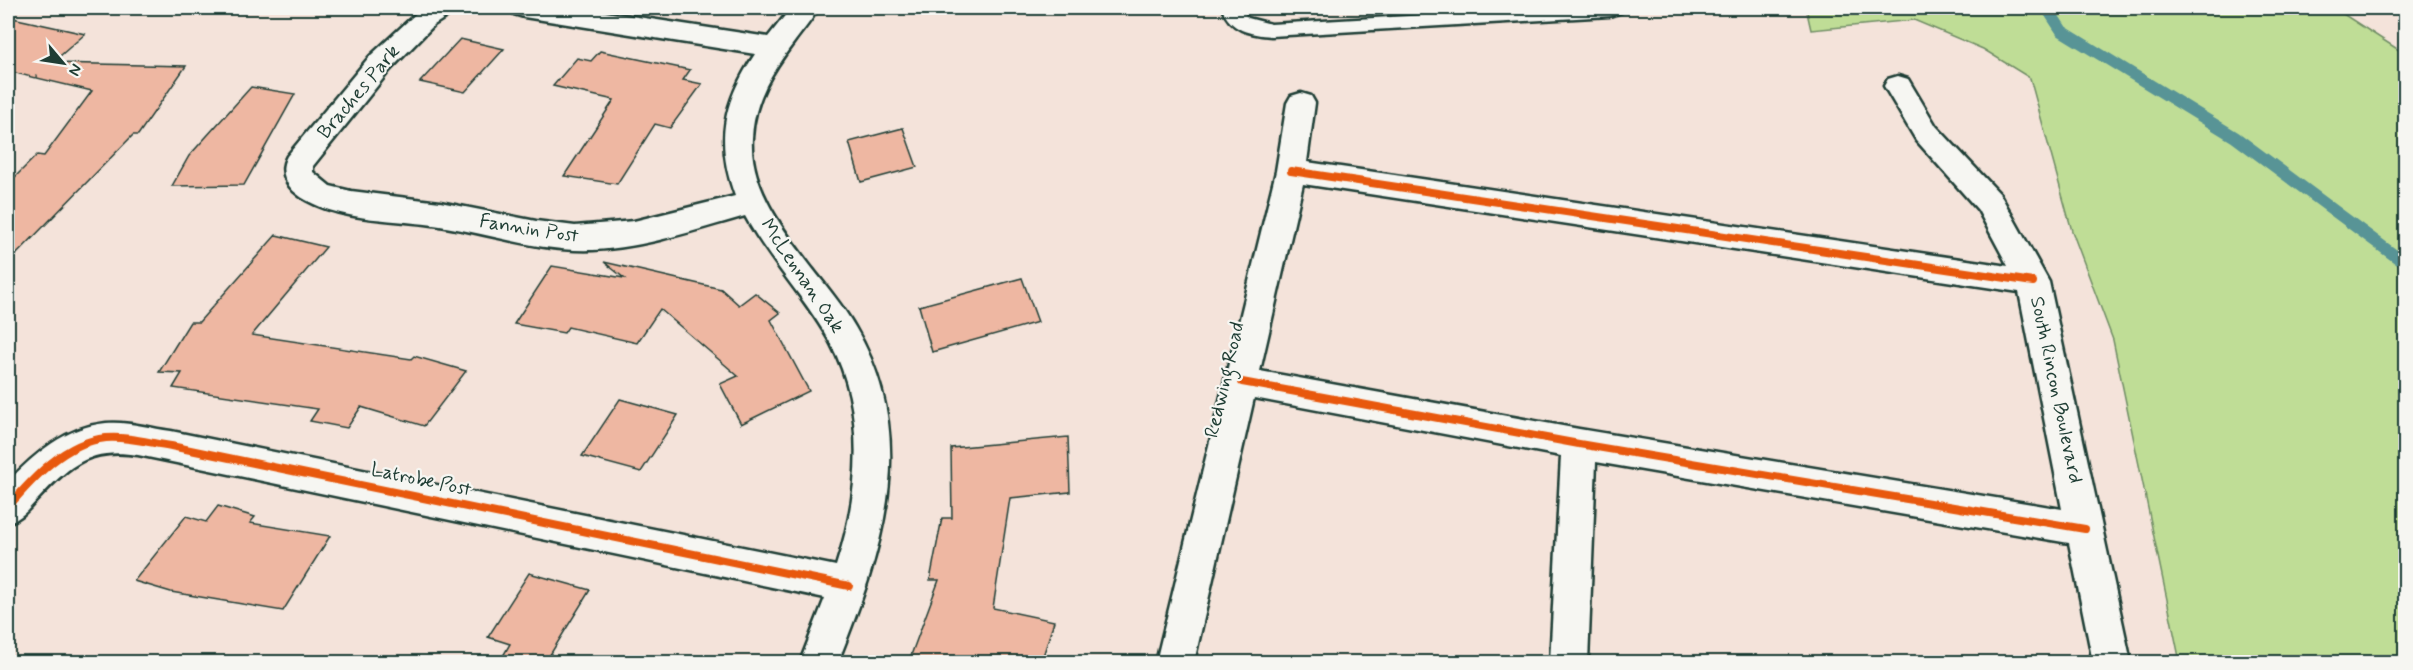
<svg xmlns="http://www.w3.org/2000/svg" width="2413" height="670" viewBox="0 0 2413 670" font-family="Mynerve,sans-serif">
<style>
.green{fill:#bfdd96;stroke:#6f8d65;stroke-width:1.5}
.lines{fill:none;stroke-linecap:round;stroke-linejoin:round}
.stream{stroke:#589496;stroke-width:12}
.building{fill:#eeb7a2;stroke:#1f3d34;stroke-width:1.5}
.lane-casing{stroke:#1f3d34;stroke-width:5}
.street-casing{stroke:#1f3d34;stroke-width:5}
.lane{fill:#f6f6f2;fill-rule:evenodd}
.street{fill:#f6f6f2;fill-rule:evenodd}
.cycleway-casing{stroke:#f6f6f2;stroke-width:11}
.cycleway{stroke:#e8590c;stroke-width:8}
.labels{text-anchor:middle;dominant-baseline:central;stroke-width:4.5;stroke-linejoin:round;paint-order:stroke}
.street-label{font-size:20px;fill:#1f3d34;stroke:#f6f6f2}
</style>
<rect width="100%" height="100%" fill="#f4e3da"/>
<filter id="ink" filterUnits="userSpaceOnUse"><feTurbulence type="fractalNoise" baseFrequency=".0167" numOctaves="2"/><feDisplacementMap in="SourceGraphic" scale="12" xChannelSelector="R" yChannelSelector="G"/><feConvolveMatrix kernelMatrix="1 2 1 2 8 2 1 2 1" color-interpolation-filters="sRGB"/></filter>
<g filter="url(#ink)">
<polygon class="green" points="1806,8 2334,8 2405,54 2405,662 2180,662 2113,340 2072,231 2030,78 1983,49 1914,20 1811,30"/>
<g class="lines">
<polyline class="stream" points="2047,8 2062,31 2235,137 2406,264"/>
</g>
<g class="building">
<polygon points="8,17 85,34 52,63 186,66 138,135 133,135 8,263 8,184 37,155 44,156 92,91 37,78 37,76 35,78 8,71"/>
<polygon points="460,39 504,49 465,92 420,82"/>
<polygon points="600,51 690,70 683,80 702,84 670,128 655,124 617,184 564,176 614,100 553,86 577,58 591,61"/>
<polygon points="251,87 295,94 244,185 172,186 189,156"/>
<polygon points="903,128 917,167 861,182 849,142"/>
<polygon points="276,235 326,247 252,335 411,359 414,356 466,371 424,426 361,407 347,428 310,421 318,409 173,388 182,373 159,372 190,322 199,322"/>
<polygon points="604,262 721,289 739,305 755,293 780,313 771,320 809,391 741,424 720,384 738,376 660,309 637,343 568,327 564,333 514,324 552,266 624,278"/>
<polygon points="1022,278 1038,322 932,352 919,306"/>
<polygon points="620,399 678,415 641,472 582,456"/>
<polygon points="1068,437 1070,492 1010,498 993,608 1054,621 1041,663 930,663 910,658 939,580 930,580 942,518 952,518 951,448"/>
<polygon points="218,506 255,517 250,523 330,536 283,611 171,592 134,581 186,516 206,522"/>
<polygon points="529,573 590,590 545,663 499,663 510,644 488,637"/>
</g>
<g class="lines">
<g class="lane-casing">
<path id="lane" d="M1222,8H1240L1248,18L1271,24L1547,8H1624L1622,12L1610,16L1271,36C1250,34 1230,31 1222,8Z"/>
</g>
<g class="street-casing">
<g id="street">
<path d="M422,8H455L451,14L434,25L390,70L313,166V172L330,186L351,191L440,202L536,221L575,226L634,221L735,196C715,141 723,102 755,54L524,17L514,14L511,8H579L768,37L791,8H818C813,19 803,30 795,41C773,70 754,99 752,138C749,187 784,231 812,268C827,287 843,306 855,327C921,439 882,551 838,662H800L825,598L138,455C91,448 72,463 40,497C29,508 23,518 8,523V482C34,454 66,427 106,423C127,421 150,428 171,431L836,566C859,496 867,412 831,344C807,299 769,261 745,216C695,230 645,248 593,250C541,252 491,234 440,226C397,219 345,222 306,200C289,191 277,174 287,156L370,56Z"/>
<path d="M1898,76L1908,79L1936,126L2000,194L2049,282L2131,662H2093L2069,543L1596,462L1588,662H1550L1561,456L1254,398L1194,662H1156L1276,171L1287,103L1291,96L1301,93L1311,96L1315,103L1307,162L2008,266L1978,210L1916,140L1884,86L1888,79ZM1303,184L2019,292L2062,509L1579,429L1260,371Z"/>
</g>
</g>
<use href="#lane" class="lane"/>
<use href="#street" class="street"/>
<g class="cycleway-casing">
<g id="cycleway">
<polyline points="1291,171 2033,282"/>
<polyline points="1242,382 1579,444 2085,529"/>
<path d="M8,507C33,478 65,442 106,438C127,436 150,443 171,446L849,586"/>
</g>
</g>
<use href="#cycleway" class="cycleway"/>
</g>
</g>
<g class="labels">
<g class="street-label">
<text transform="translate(359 92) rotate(-50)">Braches Park</text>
<text transform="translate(529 229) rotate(9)">Fannin Post</text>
<text transform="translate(802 276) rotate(56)">McLennan Oak</text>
<text transform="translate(1225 380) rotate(-77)">Redwing Road</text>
<text transform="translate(2056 390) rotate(78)">South Rincon Boulevard</text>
<text transform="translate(421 480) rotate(12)">Latrobe Post</text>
</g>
</g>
<rect width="2413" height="670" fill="none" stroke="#f6f6f2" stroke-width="30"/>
<rect x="15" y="15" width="2383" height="640" fill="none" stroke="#1f3d34" stroke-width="2" filter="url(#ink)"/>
<g transform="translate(63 63) rotate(119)" stroke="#f6f6f2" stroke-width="4.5" paint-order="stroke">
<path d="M0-4.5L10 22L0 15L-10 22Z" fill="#1f3d34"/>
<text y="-9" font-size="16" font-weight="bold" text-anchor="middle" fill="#1f3d34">N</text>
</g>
</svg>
